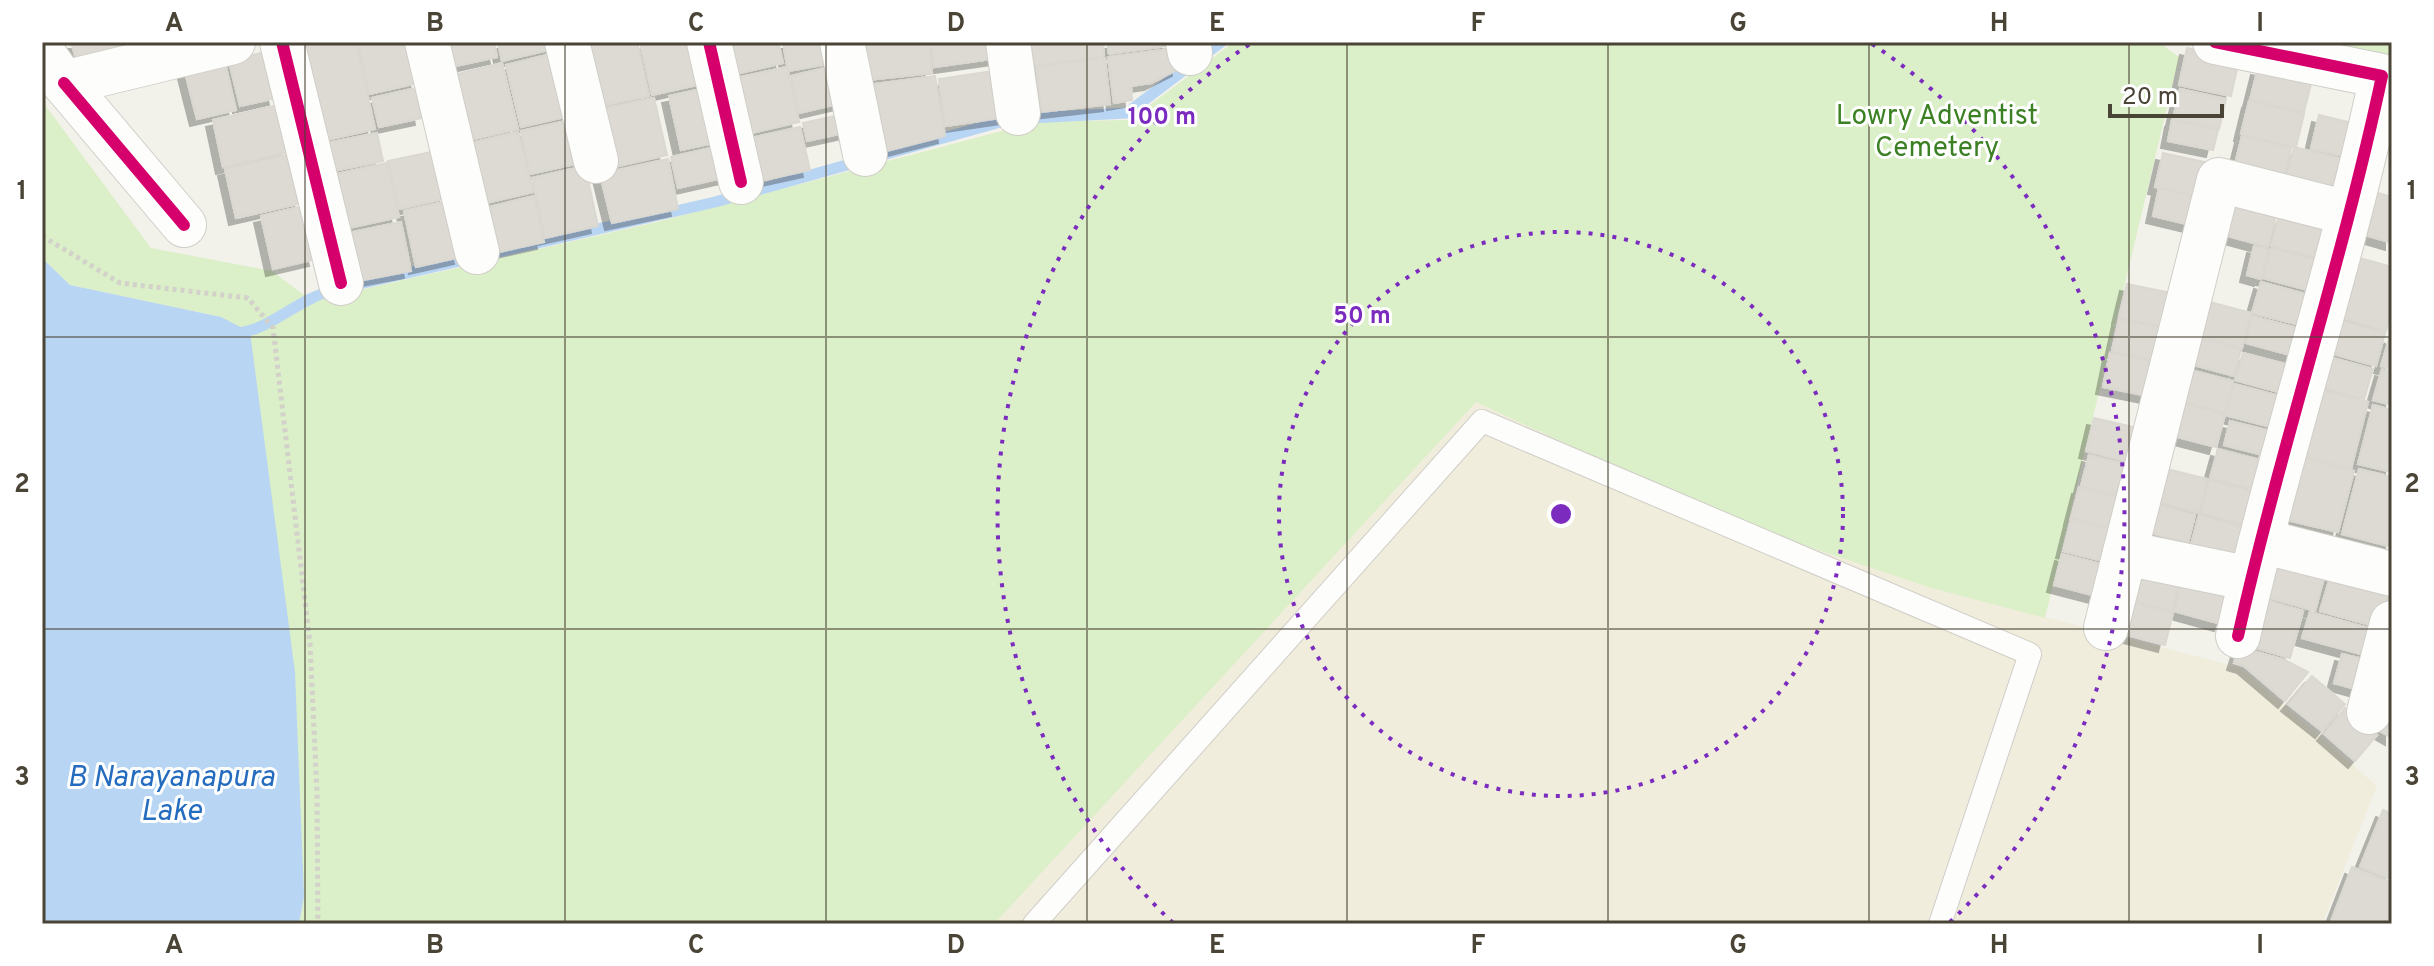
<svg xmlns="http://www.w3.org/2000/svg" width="2434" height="966" viewBox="0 0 2434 966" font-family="Overpass,sans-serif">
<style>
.education{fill:#f0eddc}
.green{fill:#dbefc8}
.water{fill:#b8d5f3}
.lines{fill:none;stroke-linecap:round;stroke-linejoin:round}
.stream{stroke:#b8d5f3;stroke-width:11}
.building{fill:#dcdad3;stroke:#dad8d0;stroke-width:2;filter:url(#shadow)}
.service-casing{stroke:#d0cec8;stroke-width:24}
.minor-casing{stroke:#d0cec8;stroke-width:46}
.path{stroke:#d2d1ca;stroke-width:5;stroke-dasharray:4 4;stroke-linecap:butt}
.service{stroke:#fdfdfc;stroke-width:22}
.minor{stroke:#fdfdfc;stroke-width:44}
.cycleway-casing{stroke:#fff;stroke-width:17}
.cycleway{stroke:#d6006c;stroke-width:12}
.grid{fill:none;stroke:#494435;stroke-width:2;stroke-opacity:0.55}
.ring{fill:none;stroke:#7b2cbf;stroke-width:4;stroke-dasharray:4 8}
.labels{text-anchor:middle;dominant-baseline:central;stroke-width:6;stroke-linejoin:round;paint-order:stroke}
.park-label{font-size:28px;fill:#3b8023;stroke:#fff}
.water-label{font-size:30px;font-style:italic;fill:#256cbf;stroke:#fff}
.centre{fill:#7b2cbf;stroke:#fff;stroke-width:4}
.ring-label{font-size:24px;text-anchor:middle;font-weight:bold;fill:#7b2cbf;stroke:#fff;stroke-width:6;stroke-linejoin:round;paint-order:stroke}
.neatline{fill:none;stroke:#494435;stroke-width:3}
.grid-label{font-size:26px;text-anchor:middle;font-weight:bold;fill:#494435}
</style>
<defs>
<filter id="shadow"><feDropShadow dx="-7" dy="7" stdDeviation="0" flood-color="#0004"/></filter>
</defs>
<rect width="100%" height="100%" fill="#f2f1ea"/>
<polygon class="education" points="1234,42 2158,42 2179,57 2045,617 2241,668 2377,786 2322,924 359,924 312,301 657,222 1036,122 1130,120"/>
<g class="green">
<polygon points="1234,42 2158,42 2179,57 2045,618 1928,587 1733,521 1476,402 994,924 299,924 304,896 221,317 70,285 42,258 42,101 151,248 272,271 312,301 657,222 1036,122 1130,120"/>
<polygon points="2296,42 2392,42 2392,95"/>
</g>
<polygon class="water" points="42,258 70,285 221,317 250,332 295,672 304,896 299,924 42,924"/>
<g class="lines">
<g class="stream">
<polyline points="351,286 715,202 1011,119 1127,113 1221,42"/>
<path d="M238,333C270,330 299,298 334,290"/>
</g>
</g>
<g class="building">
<polygon points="71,42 132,42 134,48 78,65"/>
<polygon points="301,42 356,42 375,129 322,141"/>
<polygon points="358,42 409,42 418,83 369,94"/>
<polygon points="445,42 494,42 497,57 451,67"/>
<polygon points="498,42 551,42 553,49 502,61"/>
<polygon points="603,42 637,42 649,96 601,106 587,46"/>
<polygon points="640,42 697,42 706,83 652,95"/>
<polygon points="728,42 778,42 783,63 736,74"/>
<polygon points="783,42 836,42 839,62 788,71"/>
<polygon points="854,42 929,42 932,73 859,81"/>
<polygon points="931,42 997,42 999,58 934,67"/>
<polygon points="1031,42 1103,42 1104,56 1034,66"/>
<polygon points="1107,42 1174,42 1175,45 1109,54"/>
<polygon points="1176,48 1179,69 1151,83 1131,86 1132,100 1114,103 1108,57"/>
<polygon points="2187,48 2239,60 2231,96 2179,85"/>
<polygon points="265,52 276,98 240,106 229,61"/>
<polygon points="555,53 569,116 521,127 506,65"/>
<polygon points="1105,58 1110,104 1042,112 1036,67"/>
<polygon points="225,63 236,110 197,119 185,72"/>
<polygon points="502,63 518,129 469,140 454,75"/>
<polygon points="838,65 846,102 799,113 791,76"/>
<polygon points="787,67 799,122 747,134 736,78"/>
<polygon points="2258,68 2312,80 2304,112 2250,100"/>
<polygon points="1001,70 1008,117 945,126 939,79"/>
<polygon points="935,76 945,136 875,154 859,86"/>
<polygon points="416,88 422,118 379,127 372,98"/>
<polygon points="706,88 718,142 681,150 669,96"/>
<polygon points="2180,89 2226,99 2219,129 2173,119"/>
<polygon points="654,98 667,155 614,167 601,109"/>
<polygon points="2249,101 2304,114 2296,147 2241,134"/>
<polygon points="278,105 289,152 223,167 213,120"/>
<polygon points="849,113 853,131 807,141 803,123"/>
<polygon points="2319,115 2356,124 2348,157 2311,149"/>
<polygon points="575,119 584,162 530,174 521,131"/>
<polygon points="2172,120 2218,130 2213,150 2168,141"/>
<polygon points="800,127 810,170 760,181 751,138"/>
<polygon points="518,132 533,192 486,203 471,143"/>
<polygon points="377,133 383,161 333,171 327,143"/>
<polygon points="2242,136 2291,148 2284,179 2234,168"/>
<polygon points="724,145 731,176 678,188 671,157"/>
<polygon points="2294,147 2346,160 2339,192 2286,180"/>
<polygon points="436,151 447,198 399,209 388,161"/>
<polygon points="2163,153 2209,163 2202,197 2155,187"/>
<polygon points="291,154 302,203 236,218 225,169"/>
<polygon points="668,159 678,209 612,223 600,174"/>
<polygon points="387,163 399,217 344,229 332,175"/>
<polygon points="585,166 598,226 545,238 532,178"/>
<polygon points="2159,188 2197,197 2191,225 2153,216"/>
<polygon points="2367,190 2392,197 2392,243 2355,232"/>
<polygon points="534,196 544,242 495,253 485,208"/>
<polygon points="2227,198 2277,212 2268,247 2217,233"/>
<polygon points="448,201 461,257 416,267 404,211"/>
<polygon points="304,206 316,259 273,269 261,216"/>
<polygon points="2279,216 2329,229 2321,259 2271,246"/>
<polygon points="401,222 411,271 358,281 348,233"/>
<polygon points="2254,246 2269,250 2261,279 2247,275"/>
<polygon points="2271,248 2319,261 2311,291 2263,278"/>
<polygon points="2349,255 2392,267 2392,311 2386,331 2332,315"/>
<polygon points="2261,282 2313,296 2304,326 2252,313"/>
<polygon points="2127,284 2176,294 2168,328 2119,317"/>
<polygon points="2202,300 2251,313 2242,348 2192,335"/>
<polygon points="2252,316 2301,329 2294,356 2246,343"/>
<polygon points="2332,318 2385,333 2376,366 2323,351"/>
<polygon points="2119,319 2168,330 2161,362 2112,351"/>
<polygon points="2390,336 2392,337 2392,369 2381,366"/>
<polygon points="2201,339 2241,349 2234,376 2194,365"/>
<polygon points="2110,353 2160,363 2153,397 2103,387"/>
<polygon points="2243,353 2289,365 2282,393 2235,380"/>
<polygon points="2322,355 2373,369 2364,399 2313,385"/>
<polygon points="2183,368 2233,381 2225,413 2175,399"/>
<polygon points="2382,369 2392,372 2392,405 2373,400"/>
<polygon points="2234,384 2283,397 2275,428 2225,415"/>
<polygon points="2314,388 2368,402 2351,469 2297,455"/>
<polygon points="2175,401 2225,415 2216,447 2166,434"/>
<polygon points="2373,405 2392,410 2392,472 2358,464"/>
<polygon points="2094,418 2146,430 2137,464 2086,451"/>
<polygon points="2230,421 2270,431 2263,455 2224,445"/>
<polygon points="2218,449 2260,460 2252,489 2210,478"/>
<polygon points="2089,455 2137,467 2129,498 2081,486"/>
<polygon points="2296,456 2354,471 2338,532 2279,518"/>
<polygon points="2159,467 2207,479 2199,513 2150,500"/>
<polygon points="2359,469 2392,477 2392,547 2342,534"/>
<polygon points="2209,480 2258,493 2249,526 2201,513"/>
<polygon points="2079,487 2128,499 2120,530 2071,518"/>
<polygon points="2149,502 2195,515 2188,543 2141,530"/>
<polygon points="2199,515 2248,528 2239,558 2191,545"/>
<polygon points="2071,519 2119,531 2111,563 2063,551"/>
<polygon points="2271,551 2327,567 2315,611 2259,595"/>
<polygon points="2062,554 2112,567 2104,598 2054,585"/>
<polygon points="2131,565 2181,578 2172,611 2122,598"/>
<polygon points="2333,567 2392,590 2381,628 2320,611"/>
<polygon points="2182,581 2230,594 2221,624 2174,611"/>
<polygon points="2259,598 2303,611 2290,658 2246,645"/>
<polygon points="2124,600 2173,613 2165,645 2115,632"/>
<polygon points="2310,612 2379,631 2372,657 2302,638"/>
<polygon points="2239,647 2285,660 2308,672 2285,701 2244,666 2234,663"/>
<polygon points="2342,654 2371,661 2363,691 2334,683"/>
<polygon points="2312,676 2345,704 2322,731 2288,704"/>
<polygon points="2345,708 2377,735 2355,761 2324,734"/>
<polygon points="2392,713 2392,738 2380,731"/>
<polygon points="2383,810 2392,814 2392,880 2360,867"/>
<polygon points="2352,867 2392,883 2392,924 2330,924"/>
</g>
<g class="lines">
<g class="service-casing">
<polyline id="service" points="1034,924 1482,421 2030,654 1940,924"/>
</g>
<g class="minor-casing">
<g id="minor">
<polyline points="282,42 341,283"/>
<polyline points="427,42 477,252"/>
<polyline points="567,42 596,161"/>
<polyline points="709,42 741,182"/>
<polyline points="842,42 865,154"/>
<polyline points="1008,42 1018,113"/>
<polyline points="1188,42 1190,53"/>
<path d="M2215,42L2382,76C2342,264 2280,448 2238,636"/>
<polyline points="42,52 64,83 233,42"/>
<polyline points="64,83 184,225"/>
<polyline points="2261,541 2392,574"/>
<polyline points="2125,553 2251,579"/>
<polyline points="2106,628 2219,180 2348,213"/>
<polyline points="2369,712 2392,623"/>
</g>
</g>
<polyline class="path" points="42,236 120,283 248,298 273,328 310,644 317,793 318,924"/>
<use href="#service" class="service"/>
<use href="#minor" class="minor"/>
<g class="cycleway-casing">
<g id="cycleway">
<polyline points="282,42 341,283"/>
<polyline points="709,42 741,182"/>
<path d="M2215,42L2382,76C2342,264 2280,448 2238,636"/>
<polyline points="64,83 184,225"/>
</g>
</g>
<use href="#cycleway" class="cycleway"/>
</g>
<path class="grid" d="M305,42V924M565,42V924M826,42V924M1087,42V924M1347,42V924M1608,42V924M1869,42V924M2129,42V924M42,337H2392M42,629H2392"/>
<g class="ring">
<circle cx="1561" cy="514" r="282"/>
<path d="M1173 923A564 564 0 0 1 1250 44M1872 44A564 564 0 0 1 1949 923"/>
</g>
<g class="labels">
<g class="park-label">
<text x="1937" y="117">Lowry Adventist<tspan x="1937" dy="32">Cemetery</tspan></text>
</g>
<g class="water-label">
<text x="171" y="778">B Narayanapura<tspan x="171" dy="34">Lake</tspan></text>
</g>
</g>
<circle cx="1561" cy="514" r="12" class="centre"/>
<g class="ring-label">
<text x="1162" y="124">100 m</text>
<text x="1362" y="323">50 m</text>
</g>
<rect width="2434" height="966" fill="none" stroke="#ffffff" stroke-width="88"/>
<path d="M2110 104v12h112v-12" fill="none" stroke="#494435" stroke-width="4"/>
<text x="2122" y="104" font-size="24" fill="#494435" stroke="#ffffff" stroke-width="6" paint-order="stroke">20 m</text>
<rect x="44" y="44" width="2346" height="878" class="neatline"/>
<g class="grid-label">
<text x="174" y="31">A</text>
<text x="435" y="31">B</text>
<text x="696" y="31">C</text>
<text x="956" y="31">D</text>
<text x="1217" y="31">E</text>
<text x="1478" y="31">F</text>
<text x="1738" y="31">G</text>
<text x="1999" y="31">H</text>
<text x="2260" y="31">I</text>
<text x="22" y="199">1</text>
<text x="2412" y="199">1</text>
<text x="22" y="492">2</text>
<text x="2412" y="492">2</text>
<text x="22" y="785">3</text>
<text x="2412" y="785">3</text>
<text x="174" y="953">A</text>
<text x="435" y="953">B</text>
<text x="696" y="953">C</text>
<text x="956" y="953">D</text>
<text x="1217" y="953">E</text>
<text x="1478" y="953">F</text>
<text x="1738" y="953">G</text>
<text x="1999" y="953">H</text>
<text x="2260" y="953">I</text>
</g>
</svg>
